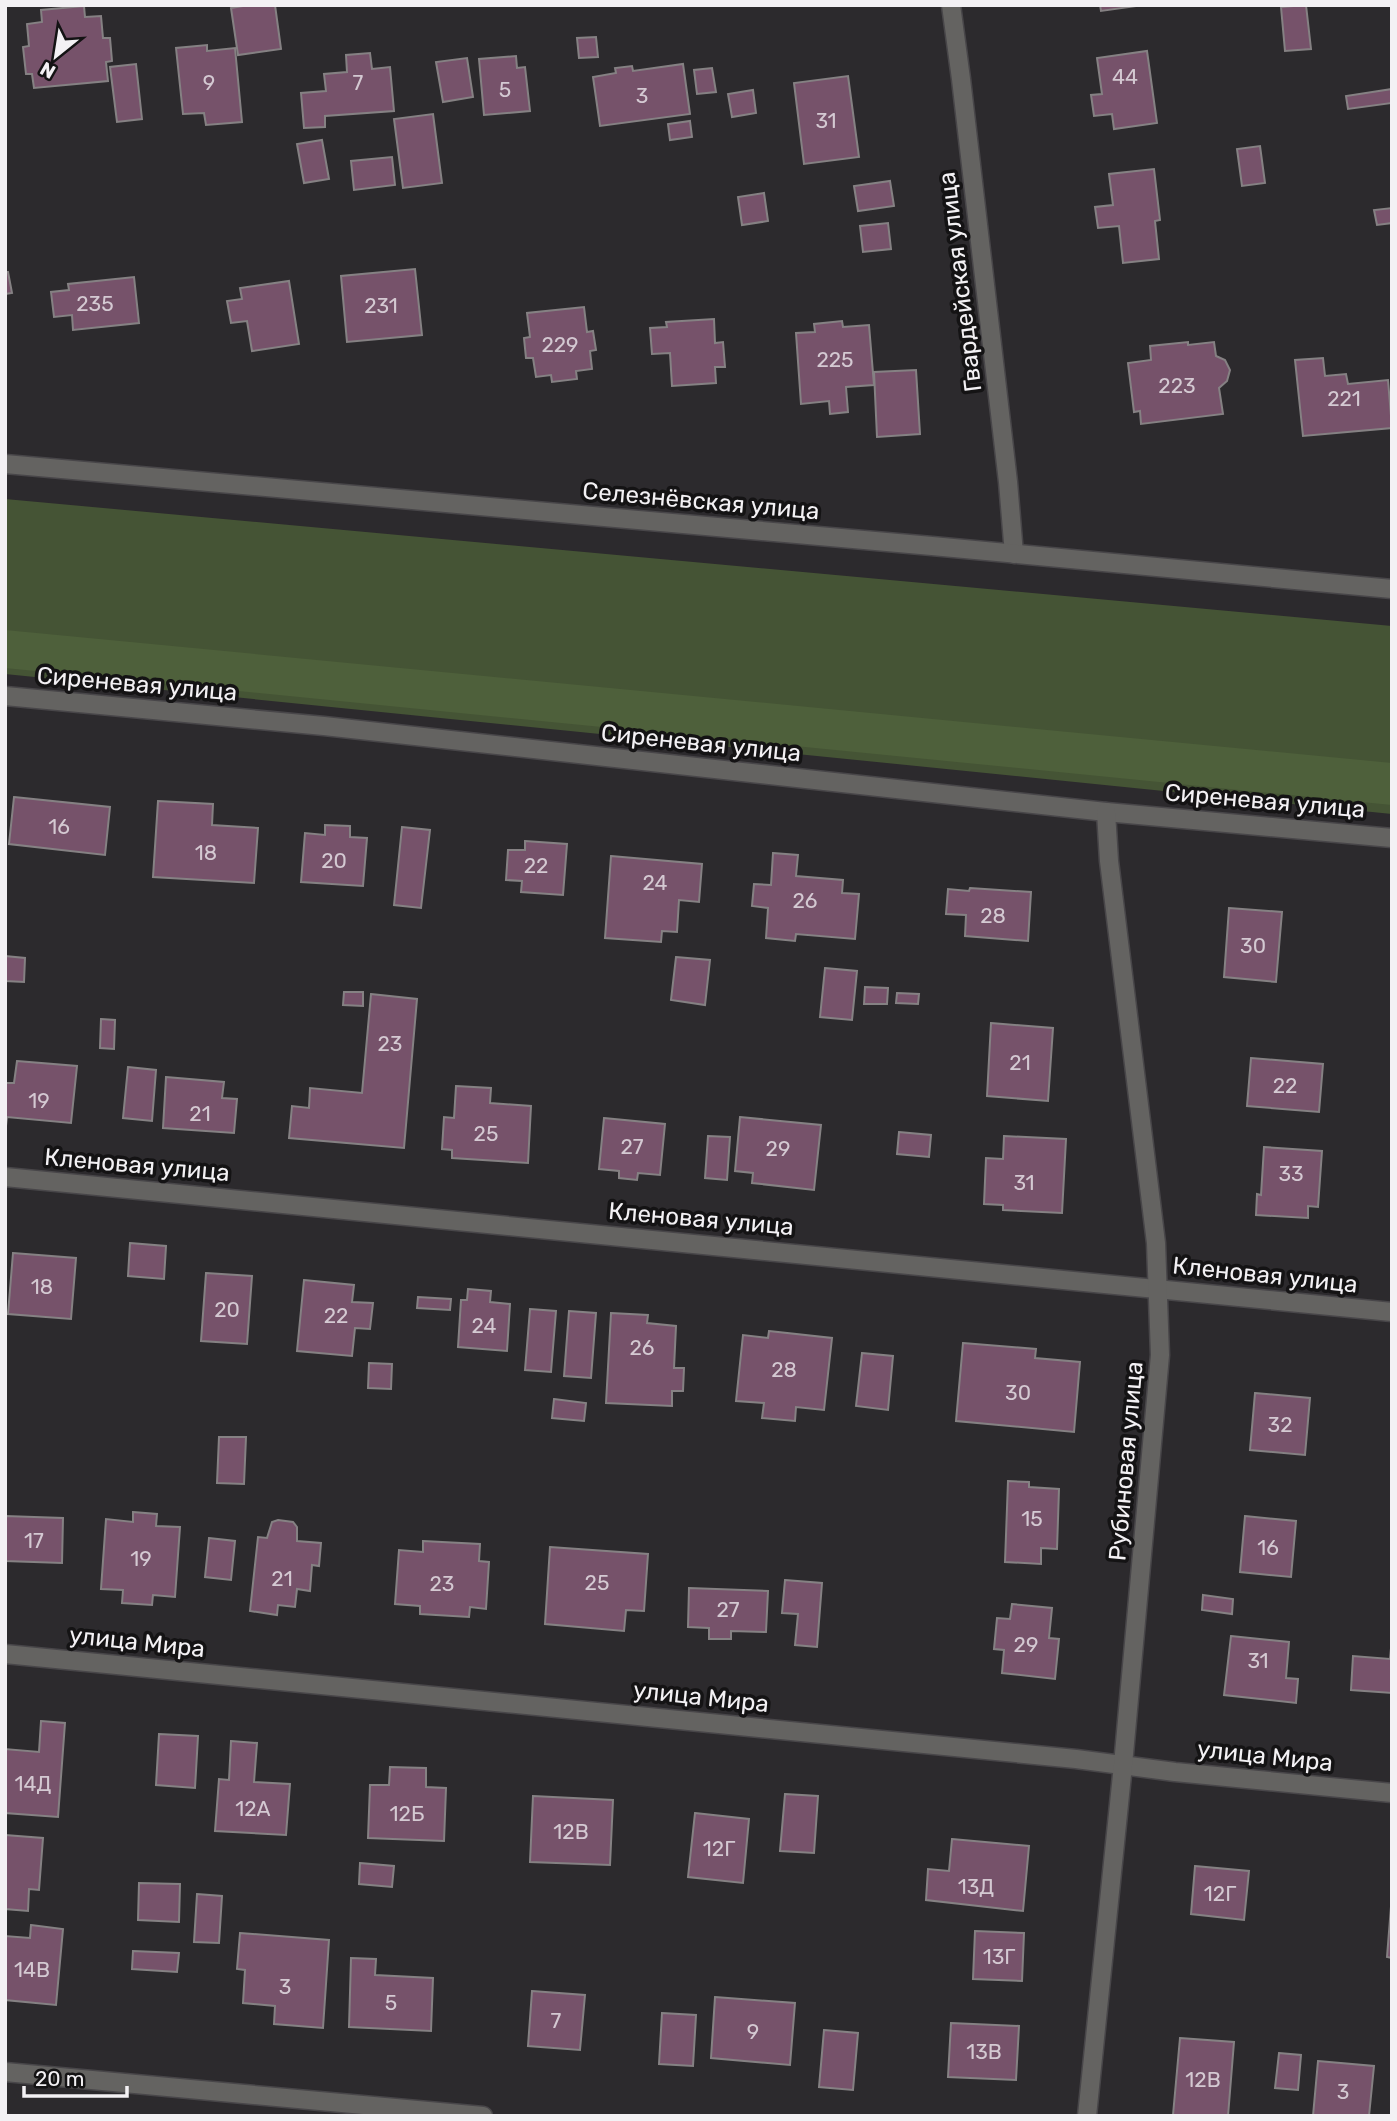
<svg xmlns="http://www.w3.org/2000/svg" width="1397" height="2121" viewBox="0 0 1397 2121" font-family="Rubik,sans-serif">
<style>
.green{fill:#455435}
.forest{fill:#4e603b}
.building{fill:#76526a;stroke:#858183;stroke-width:2}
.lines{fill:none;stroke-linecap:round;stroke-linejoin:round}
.minor-casing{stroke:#484649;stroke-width:21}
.minor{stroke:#646361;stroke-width:18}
.labels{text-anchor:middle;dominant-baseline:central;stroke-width:7;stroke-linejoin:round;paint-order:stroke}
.number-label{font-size:21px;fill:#d4c9d2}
.street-label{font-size:24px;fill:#f3f1f4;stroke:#141314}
</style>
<rect width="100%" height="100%" fill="#2c2a2d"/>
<polygon class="green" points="5,499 1392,626 1392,814 5,674"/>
<polygon class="forest" points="5,630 1392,763 1392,805 5,668"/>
<g class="building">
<polygon points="249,5 275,5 281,49 238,55 231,8"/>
<polygon points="1100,5 1137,5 1137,6 1101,11"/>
<polygon points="1306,5 1311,49 1285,51 1281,7"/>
<polygon points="84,6 85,17 101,16 103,38 110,38 112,61 106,62 108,81 34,88 32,74 26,74 23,47 29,46 27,24 42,22 41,10"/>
<polygon points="596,37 598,57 579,58 577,38"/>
<polygon points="207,45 207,51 235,48 242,122 206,125 204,113 183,114 176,48"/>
<polygon points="1147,51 1157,123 1114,129 1112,114 1094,116 1091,95 1102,94 1097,58"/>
<polygon points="370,53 372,69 390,67 394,111 325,116 325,127 304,128 301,93 326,91 324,74 347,72 346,55"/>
<polygon points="516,56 517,68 525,67 530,111 484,115 479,59"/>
<polygon points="467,58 473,97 443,102 436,62"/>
<polygon points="136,64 142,119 117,122 110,67"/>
<polygon points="683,64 690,114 600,126 593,77 616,73 615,68 632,66 633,71"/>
<polygon points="712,68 716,92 697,94 694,70"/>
<polygon points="848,76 859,157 804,164 794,83"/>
<polygon points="1392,89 1392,103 1348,109 1346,96"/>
<polygon points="753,90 756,113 732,117 728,94"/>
<polygon points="433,114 442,183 403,188 394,119"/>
<polygon points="690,121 692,137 670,140 668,124"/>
<polygon points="322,140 329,179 304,183 297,144"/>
<polygon points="1260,146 1265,183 1242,186 1237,149"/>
<polygon points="392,157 395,185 354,190 351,161"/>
<polygon points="1154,169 1160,220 1155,221 1159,259 1123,263 1119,226 1098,228 1095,207 1113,205 1109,174"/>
<polygon points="890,181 894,206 858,211 854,186"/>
<polygon points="764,193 768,221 742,225 738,197"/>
<polygon points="1392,208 1392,223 1377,225 1374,210"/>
<polygon points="888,223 891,249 863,252 860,226"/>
<polygon points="415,269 422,335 347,342 341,276"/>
<polygon points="5,272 8,272 12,293 5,294"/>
<polygon points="134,277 139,323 73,330 72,315 54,317 51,292 69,290 68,284"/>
<polygon points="289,281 299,344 252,351 247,321 231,323 227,301 242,299 240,288"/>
<polygon points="584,307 587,332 593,331 596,350 590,351 592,369 576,371 577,379 552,382 551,375 536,377 533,358 526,358 524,338 530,337 527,313"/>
<polygon points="714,319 715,343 723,342 725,367 715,367 716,383 672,386 670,353 652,354 650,328 667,327 666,322"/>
<polygon points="842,321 843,327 869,325 874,385 846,387 848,412 830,414 829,401 801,404 796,333 815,332 814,324"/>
<polygon points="1188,342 1188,345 1214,342 1216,356 1225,360 1230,370 1227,381 1219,388 1223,414 1141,424 1140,411 1134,412 1128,363 1151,360 1150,346"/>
<polygon points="1323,358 1325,376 1346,374 1348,384 1388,380 1392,428 1303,436 1295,360"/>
<polygon points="916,370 920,434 877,437 874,372"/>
<polygon points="14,797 110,807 105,855 9,844"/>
<polygon points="158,801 213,804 212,825 258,828 254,883 153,877"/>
<polygon points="325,825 350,826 350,837 367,838 363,886 301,882 305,833 325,835"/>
<polygon points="402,827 430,830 421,908 394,905"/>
<polygon points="525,841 567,844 563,895 521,892 522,881 506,880 508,850 525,850"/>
<polygon points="773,853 798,855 796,876 843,880 842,893 859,894 855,939 796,934 795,941 766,938 768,908 752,906 754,884 771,885"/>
<polygon points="611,856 702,864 699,902 679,900 677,932 662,931 661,942 605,938"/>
<polygon points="970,888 1031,892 1028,941 965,936 966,915 946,914 948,889 969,891"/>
<polygon points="1229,908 1282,912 1276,982 1224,977"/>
<polygon points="5,956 25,958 24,982 5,981"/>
<polygon points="676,957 710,960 705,1005 671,1000"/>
<polygon points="825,968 857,971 852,1020 820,1017"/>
<polygon points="865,987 888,988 887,1004 864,1004"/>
<polygon points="344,992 363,992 363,1006 343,1005"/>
<polygon points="897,993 919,994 918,1004 896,1003"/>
<polygon points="371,994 417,999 404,1148 289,1138 292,1106 309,1108 310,1088 362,1093"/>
<polygon points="101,1019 115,1020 114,1049 100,1048"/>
<polygon points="991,1023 1053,1028 1048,1101 987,1096"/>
<polygon points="1251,1058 1323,1064 1319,1112 1247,1106"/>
<polygon points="17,1061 77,1066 71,1123 7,1117 5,1135 5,1083 14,1083"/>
<polygon points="128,1067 156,1070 152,1121 123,1118"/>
<polygon points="166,1077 224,1082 222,1098 237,1099 234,1133 163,1128"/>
<polygon points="456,1086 491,1088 490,1103 531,1106 528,1163 452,1158 452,1150 442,1149 444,1117 454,1118"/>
<polygon points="740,1117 821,1125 814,1190 752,1183 753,1173 735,1171"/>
<polygon points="604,1118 665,1124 660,1175 638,1173 637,1180 619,1178 619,1171 599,1169"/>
<polygon points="899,1132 931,1135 929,1157 897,1154"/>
<polygon points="708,1136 730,1137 727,1180 705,1178"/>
<polygon points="1004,1136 1066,1139 1062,1213 1003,1210 1003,1205 984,1204 986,1158 1003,1159"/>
<polygon points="1264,1147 1322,1151 1318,1207 1308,1206 1308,1218 1256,1215 1257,1194 1261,1195"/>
<polygon points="130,1243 166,1246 164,1279 128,1276"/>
<polygon points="13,1253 76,1258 71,1319 8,1314"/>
<polygon points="206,1273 252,1276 247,1344 201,1341"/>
<polygon points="304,1280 354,1285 352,1302 373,1303 370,1329 355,1328 352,1356 297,1351"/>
<polygon points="468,1289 491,1291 490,1302 510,1304 507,1351 458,1347 461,1300 467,1300"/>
<polygon points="418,1297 451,1299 450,1310 417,1308"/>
<polygon points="530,1309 556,1311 551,1372 525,1370"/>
<polygon points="569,1311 596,1313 591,1378 564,1376"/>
<polygon points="611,1313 648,1315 647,1323 676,1326 674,1368 684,1368 683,1391 672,1391 672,1406 606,1403"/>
<polygon points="769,1331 832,1338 824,1410 796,1407 795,1421 762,1418 764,1403 736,1401 743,1335 768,1338"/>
<polygon points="963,1343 1036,1349 1035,1358 1080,1362 1074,1432 956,1421"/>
<polygon points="862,1353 893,1356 888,1410 856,1406"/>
<polygon points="369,1363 392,1364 391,1389 368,1388"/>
<polygon points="1255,1393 1310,1398 1305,1455 1250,1450"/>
<polygon points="554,1399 586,1403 584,1421 552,1418"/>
<polygon points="219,1437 246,1437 244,1484 217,1483"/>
<polygon points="1008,1481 1029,1482 1029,1487 1059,1489 1057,1549 1041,1548 1041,1564 1005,1562"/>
<polygon points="133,1512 157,1514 156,1526 180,1527 175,1597 153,1595 152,1605 122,1603 123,1590 101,1589 106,1519 133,1522"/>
<polygon points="5,1516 63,1518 62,1563 5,1561"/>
<polygon points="1245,1516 1296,1521 1291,1577 1240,1572"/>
<polygon points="278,1520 293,1522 297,1527 297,1541 321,1543 319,1566 312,1565 310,1591 297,1589 295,1607 278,1605 277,1615 250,1611 258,1537 267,1538 272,1522"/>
<polygon points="209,1538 235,1541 231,1580 205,1577"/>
<polygon points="423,1541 480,1544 479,1561 489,1562 486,1609 470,1607 469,1617 420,1614 420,1606 395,1604 399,1550 423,1552"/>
<polygon points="550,1547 648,1554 644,1611 626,1610 624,1631 545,1624"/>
<polygon points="785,1580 822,1583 817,1647 795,1645 798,1614 782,1613"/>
<polygon points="689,1588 768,1591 766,1632 731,1631 731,1639 709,1639 709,1628 688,1627"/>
<polygon points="1203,1595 1233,1599 1232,1614 1202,1610"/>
<polygon points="1012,1604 1052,1608 1049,1638 1059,1639 1055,1679 1002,1673 1004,1650 994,1649 997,1618 1010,1619"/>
<polygon points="1231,1636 1289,1642 1286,1678 1298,1679 1296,1703 1224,1695"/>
<polygon points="1392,1637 1392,1693 1351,1690 1353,1656 1390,1659"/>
<polygon points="41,1721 65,1723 58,1817 5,1813 5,1749 39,1752"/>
<polygon points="159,1734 198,1736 195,1788 156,1785"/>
<polygon points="231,1741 257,1743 254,1782 290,1784 286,1835 215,1831 219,1779 229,1780"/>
<polygon points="390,1767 426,1768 426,1787 446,1788 444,1841 368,1838 370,1785 389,1785"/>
<polygon points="785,1794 818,1796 814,1853 780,1851"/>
<polygon points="533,1796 613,1800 610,1865 530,1862"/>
<polygon points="695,1813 749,1819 743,1883 688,1877"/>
<polygon points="5,1835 43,1838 39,1890 29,1889 28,1911 5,1909"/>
<polygon points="952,1839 1029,1846 1023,1911 926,1900 928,1869 949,1871"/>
<polygon points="360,1863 394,1866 392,1887 359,1884"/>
<polygon points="1195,1866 1249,1871 1244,1920 1191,1914"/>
<polygon points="139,1883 180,1884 179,1922 138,1920"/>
<polygon points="197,1894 222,1896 219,1943 194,1942"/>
<polygon points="1392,1894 1392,1958 1387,1957"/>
<polygon points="31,1925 63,1929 56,2005 5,2000 5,1936 30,1938"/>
<polygon points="975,1931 1024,1933 1022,1981 973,1979"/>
<polygon points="240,1933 329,1940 323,2028 274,2024 275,2006 243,2003 245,1970 237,1969"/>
<polygon points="133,1951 179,1953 177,1972 132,1969"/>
<polygon points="351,1958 376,1959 375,1975 433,1978 431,2031 349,2027"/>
<polygon points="532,1991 585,1995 580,2050 528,2046"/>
<polygon points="715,1997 795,2003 790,2065 711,2058"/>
<polygon points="662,2013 696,2015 693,2066 659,2064"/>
<polygon points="951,2023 1019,2026 1016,2080 948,2077"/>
<polygon points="824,2030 858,2033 853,2090 819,2087"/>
<polygon points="1180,2038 1234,2042 1228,2116 1173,2115"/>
<polygon points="1279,2053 1301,2055 1298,2090 1275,2088"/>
<polygon points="1318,2061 1374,2066 1369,2116 1313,2116"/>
</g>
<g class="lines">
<g class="minor-casing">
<g id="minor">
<polyline points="951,5 961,79 1008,482 1014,554"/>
<polyline points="5,464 932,546 1392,589"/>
<polyline points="5,696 324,726 1106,812 1392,838"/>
<polyline points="5,1177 1392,1312"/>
<polyline points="5,1654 1076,1759 1175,1772 1392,1793"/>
<polyline points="5,2072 483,2116"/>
<polyline points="1087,2116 1123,1765 1160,1355 1156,1243 1109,861 1106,812"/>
</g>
</g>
<use href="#minor" class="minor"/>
</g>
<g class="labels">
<g class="number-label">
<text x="1125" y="76">44</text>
<text x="209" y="82">9</text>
<text x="358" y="82">7</text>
<text x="505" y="89">5</text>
<text x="642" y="95">3</text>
<text x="826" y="120">31</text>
<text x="95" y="303">235</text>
<text x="381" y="305">231</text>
<text x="560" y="344">229</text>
<text x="835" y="359">225</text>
<text x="1177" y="385">223</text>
<text x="1344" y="398">221</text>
<text x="59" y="826">16</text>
<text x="206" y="852">18</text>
<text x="334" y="860">20</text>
<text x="536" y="865">22</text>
<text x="655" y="882">24</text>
<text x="805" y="900">26</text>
<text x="993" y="915">28</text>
<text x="1253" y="945">30</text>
<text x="390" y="1043">23</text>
<text x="1020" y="1062">21</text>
<text x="1285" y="1085">22</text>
<text x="39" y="1100">19</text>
<text x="200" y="1113">21</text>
<text x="486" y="1133">25</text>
<text x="632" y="1146">27</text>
<text x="778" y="1148">29</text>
<text x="1291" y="1173">33</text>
<text x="1024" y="1182">31</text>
<text x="42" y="1286">18</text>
<text x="227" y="1309">20</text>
<text x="336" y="1315">22</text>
<text x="484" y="1325">24</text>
<text x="642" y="1347">26</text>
<text x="784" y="1369">28</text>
<text x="1018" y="1392">30</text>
<text x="1280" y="1424">32</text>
<text x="1032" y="1518">15</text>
<text x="34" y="1540">17</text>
<text x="1268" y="1547">16</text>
<text x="141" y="1558">19</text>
<text x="282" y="1578">21</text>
<text x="597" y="1582">25</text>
<text x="442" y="1583">23</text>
<text x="728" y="1609">27</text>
<text x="1026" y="1644">29</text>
<text x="1258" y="1660">31</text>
<text x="33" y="1783">14Д</text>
<text x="253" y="1808">12А</text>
<text x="407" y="1813">12Б</text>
<text x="571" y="1831">12В</text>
<text x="719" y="1848">12Г</text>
<text x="976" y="1886">13Д</text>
<text x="1220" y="1893">12Г</text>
<text x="999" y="1956">13Г</text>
<text x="32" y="1969">14В</text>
<text x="285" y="1986">3</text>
<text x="391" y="2002">5</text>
<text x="556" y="2020">7</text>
<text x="753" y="2031">9</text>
<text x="984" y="2051">13В</text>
<text x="1203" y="2079">12В</text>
<text x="1343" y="2091">3</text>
</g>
<g class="street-label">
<text transform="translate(960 282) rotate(-97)">Гвардейская улица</text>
<text transform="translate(701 501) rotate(5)">Селезнёвская улица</text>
<text transform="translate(137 684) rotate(5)">Сиреневая улица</text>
<text transform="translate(701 743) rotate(6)">Сиреневая улица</text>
<text transform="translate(1265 801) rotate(5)">Сиреневая улица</text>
<text transform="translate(137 1165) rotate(5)">Кленовая улица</text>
<text transform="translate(701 1219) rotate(5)">Кленовая улица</text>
<text transform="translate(1265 1275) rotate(6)">Кленовая улица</text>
<text transform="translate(1126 1461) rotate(-85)">Рубиновая улица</text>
<text transform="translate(137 1642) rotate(6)">улица Мира</text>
<text transform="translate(701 1697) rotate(6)">улица Мира</text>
<text transform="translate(1265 1756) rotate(6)">улица Мира</text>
</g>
</g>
<rect width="1397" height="2121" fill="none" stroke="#f3f1f4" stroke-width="14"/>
<g transform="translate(56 56) rotate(210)" stroke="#141314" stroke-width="5" paint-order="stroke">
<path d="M0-5L12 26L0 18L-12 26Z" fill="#f3f1f4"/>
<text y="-10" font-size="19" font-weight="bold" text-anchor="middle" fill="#f3f1f4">N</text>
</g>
<path d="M24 2086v10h103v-10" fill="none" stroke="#f3f1f4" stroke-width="3.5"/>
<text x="35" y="2086" font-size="21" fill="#f3f1f4" stroke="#141314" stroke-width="5" paint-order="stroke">20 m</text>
</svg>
